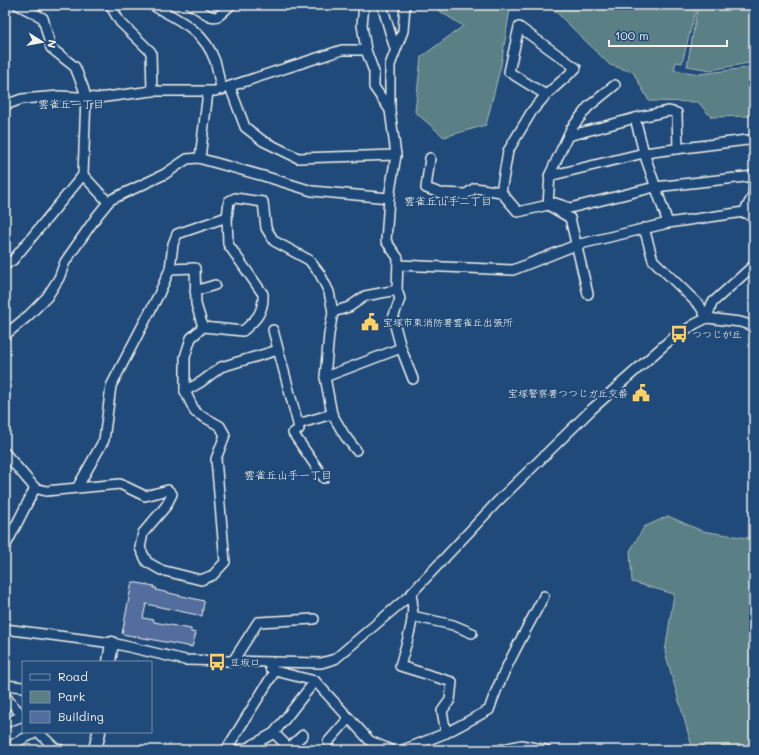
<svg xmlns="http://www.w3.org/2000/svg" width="759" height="755" viewBox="0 0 759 755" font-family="Mali,'Klee One',sans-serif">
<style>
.green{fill:#5a8085;stroke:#a7b8b6}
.building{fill:#526e9e;stroke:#f4f1e8}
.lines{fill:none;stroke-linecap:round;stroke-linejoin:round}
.street-casing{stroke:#f4f1e8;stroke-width:12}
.secondary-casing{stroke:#f4f1e8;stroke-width:15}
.street{stroke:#1f4a7a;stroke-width:9}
.secondary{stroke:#1f4a7a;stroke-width:12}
.labels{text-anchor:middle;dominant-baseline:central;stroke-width:4;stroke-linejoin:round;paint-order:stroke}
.poi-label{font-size:10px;fill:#f4f1e8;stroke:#1f4a7a;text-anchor:start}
.neighbourhood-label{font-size:11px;fill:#f4f1e8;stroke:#1f4a7a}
</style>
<rect width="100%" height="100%" fill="#1f4a7a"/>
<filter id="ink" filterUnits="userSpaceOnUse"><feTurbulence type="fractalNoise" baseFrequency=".025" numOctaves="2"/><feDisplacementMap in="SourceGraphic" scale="8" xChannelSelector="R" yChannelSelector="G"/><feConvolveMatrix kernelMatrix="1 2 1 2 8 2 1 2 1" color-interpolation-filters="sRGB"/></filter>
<g filter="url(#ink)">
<g class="green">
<polygon points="430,5 513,5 510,9 501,65 486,125 444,137 415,112 421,57 463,26"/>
<polygon points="549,5 697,5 682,63 676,62 674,70 700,74 754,67 754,116 711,117 698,102 649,101 633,72 610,65"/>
<polygon points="704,5 754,5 754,62 711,70 687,66 697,11"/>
<polygon points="668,516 702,531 754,539 754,750 693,750 665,652 674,594 632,582 630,551 644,527"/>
</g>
<polygon class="building" points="132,582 154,586 153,588 157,588 156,590 204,601 202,616 146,604 143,618 154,620 154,622 191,629 191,632 196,633 192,647 122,634"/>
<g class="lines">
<g class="street-casing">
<g id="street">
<polyline points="18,5 43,18 51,48 75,67 83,87 86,97 83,175 108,202"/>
<polyline points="110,5 120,22 151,52 152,91"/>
<path d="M152,5C179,20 204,30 215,61C218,70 219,82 222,90"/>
<path d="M191,5C199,8 210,20 218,16C223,13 227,8 231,5"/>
<polyline points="364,5 362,25 366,50 374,72 374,87 390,110"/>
<polyline points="382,5 395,49"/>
<polyline points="615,85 588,107 571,129 550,174 548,205 555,203 570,208 655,187 754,176"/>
<polyline points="230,87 245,127 263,141 298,158 396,155"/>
<polyline points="5,105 22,99 59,96 98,98 152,91 215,91 342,50 366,50"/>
<polyline points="635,118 644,153 668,223"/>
<polyline points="568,136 639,117 669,111 677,113 678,149"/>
<polyline points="200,158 208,92"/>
<polyline points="430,158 426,188 440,193 466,194 475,188 501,192 518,212 548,205 570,218 588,294"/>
<polyline points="549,176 644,153 747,140 754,142"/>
<polyline points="501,192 508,151 532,111 546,95 576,68 519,27 509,72 546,95"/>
<polyline points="744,212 754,218"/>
<polyline points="644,228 653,260 700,306 707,318"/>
<polyline points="5,265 13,260 83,175"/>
<polyline points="398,265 513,270 576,245 668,223 744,212 753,196 754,174"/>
<polyline points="170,269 173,244 177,234 227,217 229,201 235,198 263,202 266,228 274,241 309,260 320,274 329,292 333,312"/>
<polyline points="195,291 215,285"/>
<polyline points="707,318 712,303 754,265"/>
<path d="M203,327L243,331C256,320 264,312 263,294L228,244L227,217"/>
<polyline points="273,330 298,424 299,429 293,433 324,478"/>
<polyline points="5,335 28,316 47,297 59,278 65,262 97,216 110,200 165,174 187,159 198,158 267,177 312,191 389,198"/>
<polyline points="401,348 413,379"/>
<polyline points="325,377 401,348 393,318 400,299 397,290"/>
<polyline points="185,391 201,382 221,367 278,350"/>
<polyline points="298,424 332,414"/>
<polyline points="356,450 345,436 332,414 325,377 329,334 333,312 349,307 365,296 397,290 398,258 386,241 389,198 396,155 390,110 390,65 403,31 405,5"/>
<polyline points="5,453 35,488 46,491 120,484 145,496 168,490 172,494 166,506 143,533 140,548 147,562 161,570 201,580 213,575 225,562 216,459 225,435 220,426 195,412 185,391 185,357 191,338 203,327 196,304 195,268 170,269 159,294 111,386 104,440 77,488"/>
<polyline points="6,545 35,488"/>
<path d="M411,594C417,618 406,643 400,666L452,682L450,700L442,711L446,733"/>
<polyline points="412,616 453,625 472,633"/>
<polyline points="5,629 112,643 185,660 321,663 335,659 409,596 497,502 543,457 592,409 670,340 695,324 707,318 740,322 754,326"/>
<polyline points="233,661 258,622 314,619"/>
<polyline points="275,671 315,681 370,741 391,750"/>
<polyline points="5,685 23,687"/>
<polyline points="5,695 9,701 23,716 5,723"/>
<polyline points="38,732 56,749 61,750"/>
<polyline points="274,733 289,748 303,735"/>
<polyline points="328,742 349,718"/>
<polyline points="15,743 37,732"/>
<polyline points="226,750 275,671 270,668"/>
<polyline points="239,750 249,747 274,733 315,681"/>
<path d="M403,750L446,733L489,710C502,671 525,632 544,596"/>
<polyline points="499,750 521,745 546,750"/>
</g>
</g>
<g class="secondary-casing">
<g id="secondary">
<polyline points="109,662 112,643"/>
<polyline points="95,750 99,732"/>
</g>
</g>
<use href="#street" class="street"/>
<use href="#secondary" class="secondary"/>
</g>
</g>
<defs>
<g id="civic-bare" transform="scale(1.38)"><path d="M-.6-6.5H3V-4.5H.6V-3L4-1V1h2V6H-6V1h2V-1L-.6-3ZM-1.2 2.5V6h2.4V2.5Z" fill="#ffd166" stroke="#1f4a7a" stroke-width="2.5" paint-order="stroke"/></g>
<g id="bus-bare" transform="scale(1.38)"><path d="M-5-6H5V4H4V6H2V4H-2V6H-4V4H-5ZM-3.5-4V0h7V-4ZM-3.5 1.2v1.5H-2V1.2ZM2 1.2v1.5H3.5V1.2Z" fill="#ffd166" stroke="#1f4a7a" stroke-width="2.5" paint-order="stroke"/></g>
</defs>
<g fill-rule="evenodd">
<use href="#civic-bare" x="370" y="322"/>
<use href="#bus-bare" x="679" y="334"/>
<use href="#civic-bare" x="641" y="393"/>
<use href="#bus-bare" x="217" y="662"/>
</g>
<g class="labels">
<g class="poi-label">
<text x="383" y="322">宝塚市東消防署雲雀丘出張所</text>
<text x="692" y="334">つつじが丘</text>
<text x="628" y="393" text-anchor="end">宝塚警察署つつじガ丘交番</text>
<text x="230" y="662">豆坂口</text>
</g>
<g class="neighbourhood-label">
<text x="71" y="103">雲雀丘一丁目</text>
<text x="448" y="200">雲雀丘山手二丁目</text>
<text x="288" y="474">雲雀丘山手一丁目</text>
</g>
</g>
<rect width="759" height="755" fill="none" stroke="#1f4a7a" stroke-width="20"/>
<rect x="10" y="10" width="739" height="735" fill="none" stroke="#f4f1e8" stroke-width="1.5" filter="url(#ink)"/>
<rect x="22" y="661" width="130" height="72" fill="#1f4a7a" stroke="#748da6"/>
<rect x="30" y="674" width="20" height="6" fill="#1f4a7a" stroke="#748da6"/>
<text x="58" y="681" font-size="12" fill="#f4f1e8">Road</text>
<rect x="30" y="691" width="20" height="12" fill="#5a8085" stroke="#748da6"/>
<text x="58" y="701" font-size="12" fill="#f4f1e8">Park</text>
<rect x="30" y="711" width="20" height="12" fill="#526e9e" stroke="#748da6"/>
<text x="58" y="721" font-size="12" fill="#f4f1e8">Building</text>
<g transform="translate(42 42) rotate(101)" stroke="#1f4a7a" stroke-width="3" paint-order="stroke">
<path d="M0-3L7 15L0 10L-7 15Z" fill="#f4f1e8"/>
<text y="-6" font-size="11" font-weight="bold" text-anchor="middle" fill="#f4f1e8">N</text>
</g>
<path d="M609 40v6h118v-6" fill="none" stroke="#f4f1e8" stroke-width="2"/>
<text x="615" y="40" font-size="12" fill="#f4f1e8" stroke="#1f4a7a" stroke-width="3" paint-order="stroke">100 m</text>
</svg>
